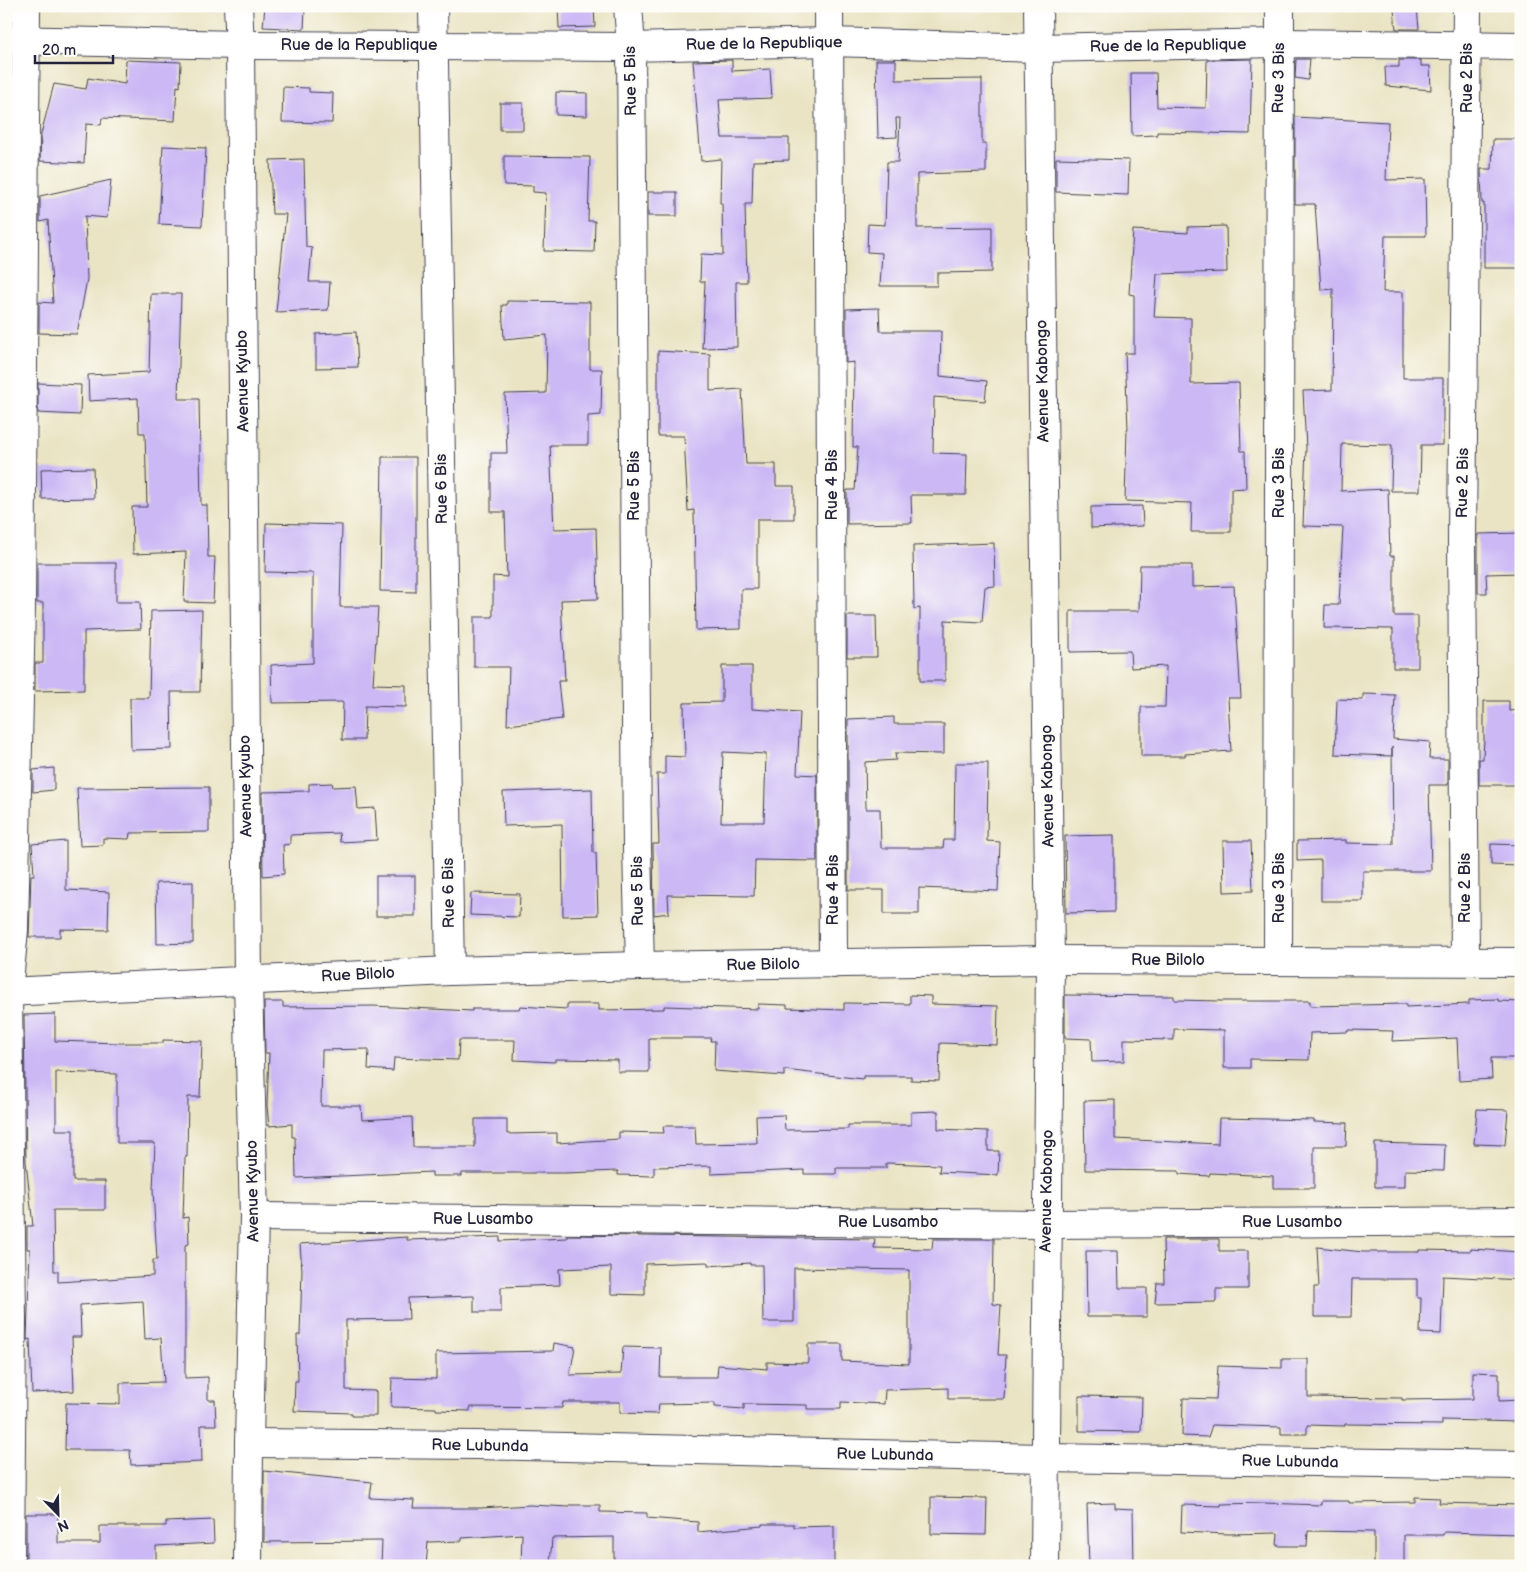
<svg xmlns="http://www.w3.org/2000/svg" width="1527" height="1572" viewBox="0 0 1527 1572" font-family="'Balsamiq Sans',sans-serif">
<style>
.building{fill:#cbb8f5;fill-rule:evenodd}
.lines{fill:none;stroke-linecap:round;stroke-linejoin:round}
.street-casing{stroke:#403f50;stroke-width:30}
.street{stroke:#fff;stroke-width:28}
.labels{text-anchor:middle;dominant-baseline:central;stroke-width:4;stroke-linejoin:round;paint-order:stroke}
.street-label{font-size:16px;fill:#22223b;stroke:#fdfcf7}
</style>
<rect width="100%" height="100%" fill="#fdfcf7"/>
<filter id="ink" filterUnits="userSpaceOnUse"><feTurbulence type="fractalNoise" baseFrequency=".02" numOctaves="2"/><feDisplacementMap in="SourceGraphic" scale="10" xChannelSelector="R" yChannelSelector="G"/><feConvolveMatrix kernelMatrix="1 2 1 2 8 2 1 2 1" color-interpolation-filters="sRGB"/></filter>
<filter id="wash" filterUnits="userSpaceOnUse"><feTurbulence type="fractalNoise" baseFrequency=".0096" numOctaves="4" result="noise"/><feDisplacementMap in="SourceGraphic" scale="20" xChannelSelector="R" yChannelSelector="G"/><feGaussianBlur stdDeviation="1.12" result="paint"/><feColorMatrix in="noise" values="0 0 0 0 0 0 0 0 0 0 0 0 0 0 0 0 0 1.4 0 .05"/><feComposite in="paint" operator="in"/></filter>
<g filter="url(#wash)">
<rect width="100%" height="100%" fill="#eae4c4"/>
<g id="blocks">
<g class="building">
<polygon points="265,6 305,8 304,29 263,27"/>
<polygon points="558,6 594,6 595,27 559,28"/>
<polygon points="1417,8 1419,29 1396,29 1394,10"/>
<polygon points="1252,59 1250,134 1157,132 1157,135 1132,136 1131,73 1156,73 1157,107 1206,108 1207,60"/>
<polygon points="1296,59 1310,59 1308,80 1295,78"/>
<polygon points="126,60 181,62 180,87 177,86 175,121 102,118 101,125 86,124 84,163 40,161 41,134 54,84 86,89 88,78 125,84"/>
<polygon points="732,60 732,71 770,69 772,98 719,100 722,138 789,138 789,160 753,161 752,204 745,204 747,282 736,282 737,347 702,348 705,282 700,282 701,254 723,255 722,203 720,203 721,159 701,161 693,61"/>
<polygon points="876,60 896,60 896,80 982,79 982,143 986,143 986,172 917,174 917,228 992,227 992,272 937,273 937,286 880,286 882,253 867,252 868,224 885,225 887,162 898,162 900,118 896,118 897,137 878,138"/>
<polygon points="1399,60 1421,60 1421,66 1430,66 1431,90 1386,86 1385,67 1399,67"/>
<polygon points="283,87 309,88 309,92 333,93 332,123 282,122"/>
<polygon points="556,92 587,93 587,116 556,115"/>
<rect x="500" y="103" width="23" height="27"/>
<polygon points="1295,117 1388,122 1386,180 1425,179 1426,236 1385,236 1383,292 1403,292 1403,378 1443,378 1443,445 1421,445 1420,491 1391,491 1392,445 1342,444 1341,491 1388,489 1390,556 1394,556 1394,616 1418,616 1418,668 1393,668 1393,629 1324,628 1325,605 1339,605 1343,527 1303,526 1306,448 1303,391 1332,390 1333,289 1321,290 1315,204 1295,204"/>
<polygon points="1493,139 1521,139 1521,268 1484,268 1484,203 1482,203 1481,169 1492,169"/>
<polygon points="163,146 206,148 202,226 159,224"/>
<polygon points="504,156 590,157 588,221 595,221 594,252 544,251 546,193 533,192 533,186 504,185"/>
<polygon points="1056,158 1129,160 1128,195 1056,192"/>
<polygon points="304,159 306,247 312,248 309,282 330,282 328,310 276,312 286,214 272,214 270,160"/>
<polygon points="111,180 107,218 85,216 87,279 77,334 39,333 39,302 53,303 48,220 40,222 40,196"/>
<rect x="648" y="192" width="29" height="24"/>
<polygon points="1226,226 1227,272 1157,274 1154,317 1191,318 1191,384 1239,383 1241,451 1245,451 1246,488 1231,489 1231,532 1191,532 1192,503 1125,501 1127,429 1128,429 1125,353 1134,353 1134,295 1129,294 1133,230 1188,233 1188,227"/>
<polygon points="151,294 181,294 178,399 199,399 201,505 207,505 208,557 215,557 213,603 184,602 186,552 133,554 132,507 147,507 145,433 139,433 138,398 89,401 88,375 149,372"/>
<polygon points="507,301 590,302 590,369 602,369 601,415 588,416 588,445 550,445 554,529 596,528 598,599 561,600 565,681 558,681 562,719 507,725 509,667 474,667 474,617 493,617 493,576 507,577 505,512 491,512 491,453 507,453 505,394 546,393 547,335 504,339 502,305 507,305"/>
<polygon points="879,308 880,331 941,331 940,376 987,381 985,401 934,397 933,453 967,454 966,495 911,495 912,523 847,524 847,490 855,490 858,447 853,447 854,362 846,363 846,309"/>
<polygon points="356,332 358,367 316,368 316,334"/>
<polygon points="658,351 710,354 710,391 742,389 746,464 776,464 776,486 794,486 794,519 757,519 757,589 741,589 741,629 696,630 694,510 688,511 684,436 658,436"/>
<polygon points="38,383 81,385 80,415 38,413"/>
<polygon points="382,457 416,457 416,592 380,591"/>
<polygon points="93,468 94,498 42,499 41,469"/>
<polygon points="1142,506 1143,526 1091,528 1091,507"/>
<polygon points="266,523 342,525 340,607 378,607 373,684 406,685 406,707 365,706 364,740 342,740 343,702 272,703 271,665 313,663 313,573 265,572"/>
<polygon points="1521,533 1521,573 1486,574 1487,593 1478,593 1478,534"/>
<polygon points="994,543 995,586 985,587 982,622 945,620 945,681 920,681 920,608 914,609 913,546"/>
<polygon points="37,563 116,563 116,602 140,602 141,629 84,631 84,690 35,691 35,663 43,663 43,603 37,603"/>
<polygon points="1140,565 1192,565 1192,587 1234,586 1241,698 1228,698 1231,751 1185,754 1185,756 1141,756 1141,707 1165,707 1166,666 1131,668 1130,651 1070,652 1070,611 1139,611"/>
<polygon points="202,610 200,692 171,692 172,749 131,750 130,698 149,698 151,611"/>
<polygon points="847,616 876,616 877,657 847,657"/>
<path d="M722,666H752V709L800,712L797,774L817,775V861L755,860L754,896L668,895L669,913L654,915L653,844H659L657,774H665V756L685,757L684,703L722,702ZM723,752L766,754L764,822H721Z"/>
<polygon points="1363,694 1395,695 1393,739 1430,742 1429,759 1448,759 1448,785 1429,785 1431,871 1363,871 1363,901 1321,901 1321,860 1297,861 1297,841 1346,840 1346,843 1393,844 1392,747 1392,756 1335,754 1337,699 1363,700"/>
<polygon points="1484,701 1509,701 1509,711 1521,710 1521,785 1479,785 1479,759 1483,759 1484,739"/>
<polygon points="894,717 894,724 944,724 944,754 895,753 896,760 865,762 866,809 880,809 881,848 943,848 944,840 954,840 955,763 988,763 987,841 1000,842 998,891 919,888 919,914 884,914 884,890 848,890 848,719"/>
<polygon points="54,768 54,790 33,792 33,770"/>
<polygon points="332,783 333,787 356,786 358,809 375,808 377,840 340,842 339,833 290,835 290,844 283,845 284,874 263,876 262,792 309,791 309,784"/>
<polygon points="209,787 209,832 130,833 129,839 103,838 103,845 80,846 77,788"/>
<polygon points="592,789 593,853 596,853 598,915 563,916 562,824 504,826 503,792"/>
<polygon points="1114,835 1114,912 1066,913 1065,836"/>
<polygon points="66,841 66,890 109,892 108,930 60,929 60,937 29,937 31,875 34,875 32,844"/>
<polygon points="1223,841 1251,841 1253,891 1224,892"/>
<polygon points="1491,844 1521,845 1521,866 1491,865"/>
<rect x="376" y="876" width="39" height="40"/>
<polygon points="193,882 193,943 157,944 156,883"/>
<polygon points="471,893 520,894 519,917 470,915"/>
<polygon points="910,995 931,996 931,1004 998,1006 997,1045 940,1043 939,1081 911,1080 911,1076 863,1076 863,1079 784,1070 784,1076 714,1071 715,1041 710,1041 711,1038 649,1038 649,1072 618,1072 618,1060 555,1059 555,1062 514,1060 515,1040 459,1040 458,1060 394,1058 393,1071 368,1069 369,1049 322,1050 321,1106 361,1106 362,1120 412,1117 413,1147 475,1147 475,1119 507,1119 507,1134 557,1133 557,1143 619,1139 619,1132 664,1133 663,1126 695,1126 696,1144 757,1143 756,1116 784,1115 785,1130 848,1129 848,1125 911,1125 911,1112 938,1111 938,1129 988,1131 988,1151 999,1151 998,1175 939,1172 940,1165 886,1163 886,1168 836,1168 836,1174 804,1174 804,1170 711,1174 711,1166 654,1167 654,1176 618,1175 618,1171 565,1173 462,1173 462,1176 432,1176 432,1172 296,1178 295,1137 292,1137 292,1124 269,1126 267,1106 269,1053 265,1053 264,1002 283,1002 283,1007 373,1006 472,1011 472,1009 519,1009 520,1006 567,1009 567,1004 599,1004 599,1010 664,1009 664,1006 758,1009 758,1004 787,1005 787,1008 844,1010 844,1003 910,1004"/>
<polygon points="1065,995 1174,996 1174,1000 1221,1001 1310,1001 1310,1006 1406,1004 1406,1007 1469,1004 1469,1000 1498,999 1498,1001 1521,1002 1521,1058 1491,1058 1492,1079 1459,1081 1457,1038 1392,1041 1393,1031 1348,1030 1348,1032 1310,1033 1309,1060 1250,1059 1250,1068 1224,1068 1224,1030 1174,1029 1174,1040 1124,1039 1124,1061 1092,1062 1091,1039 1065,1038"/>
<path d="M55,1014V1041L118,1043H163V1040L202,1041L200,1097H188L187,1157H185L183,1218L188,1217L189,1244L185,1245V1378L208,1377V1400H215L216,1425H201L202,1462L131,1465L130,1450H65L66,1403L120,1404V1383L164,1382L161,1338L145,1339L143,1301L80,1305L81,1337H72L74,1391L32,1393L30,1339L27,1340L30,1249H27V1226H33L26,1162L24,1015ZM56,1072L117,1074V1143H155L153,1190L157,1260H153V1276L58,1282V1271H54L53,1210H105V1181H73V1130H56Z"/>
<polygon points="1115,1100 1115,1139 1218,1144 1219,1118 1314,1120 1314,1122 1347,1123 1346,1146 1314,1146 1314,1188 1273,1188 1273,1176 1210,1173 1209,1176 1179,1174 1179,1171 1085,1170 1084,1101"/>
<polygon points="1477,1109 1508,1110 1505,1145 1474,1144"/>
<polygon points="1375,1143 1445,1145 1444,1171 1405,1170 1405,1187 1375,1187"/>
<polygon points="567,1235 875,1239 874,1248 932,1249 933,1239 994,1239 993,1304 1001,1305 998,1355 1006,1355 1004,1399 948,1399 948,1388 885,1390 884,1404 841,1402 841,1409 807,1409 807,1405 744,1404 744,1409 715,1407 715,1403 659,1404 658,1414 620,1413 620,1402 563,1402 562,1408 470,1407 470,1411 436,1410 436,1408 391,1407 392,1378 436,1379 436,1353 553,1351 554,1343 575,1347 570,1375 621,1374 623,1347 661,1348 660,1377 717,1377 718,1365 767,1369 767,1362 808,1363 808,1344 842,1344 842,1361 909,1364 909,1270 794,1268 794,1322 763,1322 762,1265 750,1265 750,1263 708,1266 708,1262 645,1264 645,1295 611,1294 611,1267 559,1269 560,1285 501,1287 501,1312 474,1312 474,1296 408,1298 409,1319 346,1320 346,1390 376,1391 376,1416 352,1416 352,1413 294,1411 295,1381 298,1381 297,1335 300,1335 302,1270 300,1244 407,1237 407,1240 500,1237 500,1241 567,1238"/>
<polygon points="1163,1239 1219,1239 1219,1251 1248,1251 1248,1289 1216,1289 1216,1302 1155,1303 1157,1283 1164,1283"/>
<polygon points="1317,1247 1363,1252 1419,1252 1419,1250 1471,1251 1471,1249 1521,1252 1521,1280 1443,1276 1441,1334 1420,1333 1421,1298 1417,1298 1417,1279 1352,1279 1351,1317 1314,1317 1314,1287 1319,1287"/>
<polygon points="1086,1251 1118,1251 1119,1288 1147,1288 1147,1317 1087,1317"/>
<polygon points="1282,1359 1308,1359 1308,1397 1402,1398 1402,1400 1473,1399 1473,1372 1499,1373 1499,1401 1521,1400 1521,1422 1442,1420 1442,1425 1345,1424 1345,1426 1307,1425 1307,1434 1281,1434 1281,1427 1212,1425 1208,1437 1182,1436 1183,1398 1216,1399 1218,1366 1282,1368"/>
<polygon points="1079,1396 1142,1397 1141,1432 1079,1431"/>
<polygon points="264,1471 372,1482 370,1498 414,1500 413,1508 481,1508 530,1505 569,1507 569,1505 600,1505 600,1512 647,1513 647,1518 698,1522 698,1532 762,1526 762,1524 794,1524 794,1527 834,1526 834,1566 804,1566 804,1562 743,1562 744,1566 614,1566 614,1537 552,1538 550,1566 521,1566 522,1534 462,1538 462,1541 428,1542 426,1566 381,1564 382,1541 264,1542"/>
<polygon points="931,1497 987,1498 986,1535 931,1534"/>
<polygon points="1415,1497 1440,1498 1439,1503 1521,1505 1521,1534 1444,1532 1443,1535 1404,1535 1404,1566 1374,1566 1374,1532 1308,1531 1307,1546 1277,1546 1278,1533 1228,1534 1181,1532 1182,1505 1221,1506 1221,1504 1263,1503 1321,1505 1321,1501 1349,1501 1349,1503 1415,1502"/>
<polygon points="1115,1503 1115,1508 1133,1509 1134,1566 1089,1566 1087,1504"/>
<polygon points="26,1514 58,1514 58,1543 100,1543 100,1526 166,1526 166,1522 213,1520 214,1543 156,1546 156,1566 26,1566"/>
</g>
</g>
</g>
<g filter="url(#ink)">
<use href="#blocks" fill-opacity="0" stroke="#403f50" stroke-width="1"/>
<g class="lines">
<g class="street-casing">
<g id="street">
<polyline points="238,6 240,45 248,981 254,1217 249,1443 248,1566"/>
<polyline points="433,6 450,971"/>
<polyline points="628,6 631,47 637,849 640,966"/>
<polyline points="829,6 833,964"/>
<polyline points="1038,6 1050,960 1045,1566"/>
<polyline points="6,40 240,45 631,47 830,42 1038,48 1280,43 1521,46"/>
<polyline points="1278,960 1280,6"/>
<polyline points="1465,961 1462,539 1467,6"/>
<polyline points="6,992 450,971 640,966 1050,960 1521,962"/>
<polyline points="254,1217 1047,1224 1521,1221"/>
<polyline points="249,1443 477,1445 1045,1458 1521,1465"/>
<polyline points="10,1566 12,1317 8,992 14,930 21,606 26,6"/>
</g>
</g>
<use href="#street" class="street"/>
</g>
</g>
<g class="labels">
<g class="street-label">
<text transform="translate(764 44) rotate(-1)">Rue de la Republique</text>
<text x="359" y="45">Rue de la Republique</text>
<text transform="translate(1168 46) rotate(-1)">Rue de la Republique</text>
<text transform="translate(1279 78) rotate(-89)">Rue 3 Bis</text>
<text transform="translate(1467 78) rotate(-90)">Rue 2 Bis</text>
<text transform="translate(631 81) rotate(-91)">Rue 5 Bis</text>
<text transform="translate(243 381) rotate(-91)">Avenue Kyubo</text>
<text transform="translate(1043 381) rotate(-91)">Avenue Kabongo</text>
<text transform="translate(1279 483) rotate(-90)">Rue 3 Bis</text>
<text transform="translate(1463 483) rotate(-89)">Rue 2 Bis</text>
<text transform="translate(832 485) rotate(-90)">Rue 4 Bis</text>
<text transform="translate(634 486) rotate(-90)">Rue 5 Bis</text>
<text transform="translate(442 489) rotate(-91)">Rue 6 Bis</text>
<text transform="translate(246 786) rotate(-91)">Avenue Kyubo</text>
<text transform="translate(1048 786) rotate(-91)">Avenue Kabongo</text>
<text transform="translate(1279 888) rotate(-90)">Rue 3 Bis</text>
<text transform="translate(1465 888) rotate(-90)">Rue 2 Bis</text>
<text transform="translate(833 890) rotate(-90)">Rue 4 Bis</text>
<text transform="translate(638 891) rotate(-91)">Rue 5 Bis</text>
<text transform="translate(449 893) rotate(-91)">Rue 6 Bis</text>
<text x="1168" y="960">Rue Bilolo</text>
<text transform="translate(763 965) rotate(-1)">Rue Bilolo</text>
<text transform="translate(358 975) rotate(-3)">Rue Bilolo</text>
<text transform="translate(253 1191) rotate(-91)">Avenue Kyubo</text>
<text transform="translate(1047 1191) rotate(-89)">Avenue Kabongo</text>
<text x="483" y="1219">Rue Lusambo</text>
<text x="888" y="1222">Rue Lusambo</text>
<text x="1292" y="1222">Rue Lusambo</text>
<text transform="translate(480 1446) rotate(1)">Rue Lubunda</text>
<text transform="translate(885 1455) rotate(1)">Rue Lubunda</text>
<text transform="translate(1290 1462) rotate(1)">Rue Lubunda</text>
</g>
</g>
<rect width="1527" height="1572" fill="none" stroke="#fdfcf7" stroke-width="25"/>
<g transform="translate(58 1514) rotate(157)" stroke="#fdfcf7" stroke-width="4" paint-order="stroke">
<path d="M0-4L9 19L0 12L-9 19Z" fill="#22223b"/>
<text y="-8" font-size="14" font-weight="bold" text-anchor="middle" fill="#22223b">N</text>
</g>
<path d="M35 55v8h78v-8" fill="none" stroke="#22223b" stroke-width="2.5"/>
<text x="42" y="55" font-size="15" fill="#22223b" stroke="#fdfcf7" stroke-width="4" paint-order="stroke">20 m</text>
</svg>
